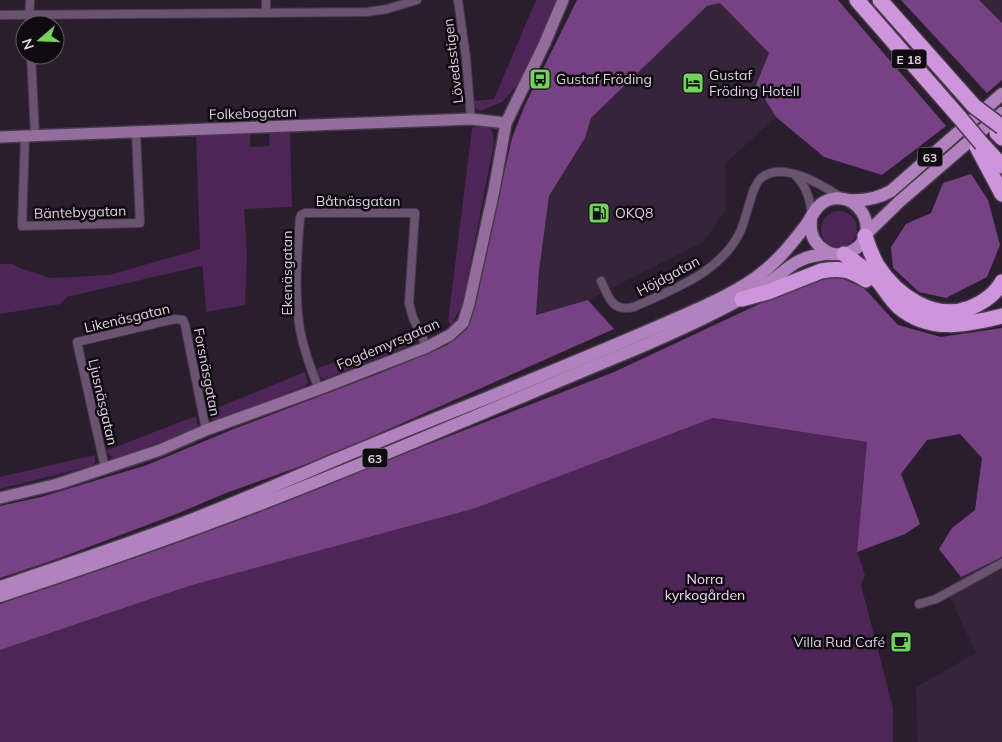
<svg xmlns="http://www.w3.org/2000/svg" width="1002" height="742" viewBox="0 0 1002 742" font-family="Mulish,sans-serif">
<style>
.built{fill:#36243a}
.green{fill:#4d2557}
.forest{fill:#774283}
.lines{fill:none;stroke-linecap:round;stroke-linejoin:round}
.street-casing{stroke:#463a4a;stroke-width:10}
.secondary-casing{stroke:#463a4a;stroke-width:14}
.primary-casing{stroke:#463a4a;stroke-width:15}
.highway-casing{stroke:#463a4a;stroke-width:18}
.street{stroke:#6a5370;stroke-width:8}
.secondary{stroke:#936e9c;stroke-width:11}
.primary{stroke:#b282be;stroke-width:12}
.highway{stroke:#cf95dc;stroke-width:15}
.highway-bridge-casing{stroke:#463a4a;stroke-width:18;stroke-linecap:butt}
.highway-bridge{stroke:#cf95dc;stroke-width:15}
.labels{text-anchor:middle;dominant-baseline:central;stroke-width:5;stroke-linejoin:round;paint-order:stroke}
.shield{fill:#100a11;stroke:#9e96a0;stroke-width:1}
.shield-label{font-size:12px;font-weight:bold;fill:#dbd2dd}
.street-label{font-size:14px;fill:#dbd2dd;stroke:#100a11}
.poi-label{font-size:14px;fill:#dbd2dd;stroke:#100a11;text-anchor:start}
.park-label{font-size:14px;fill:#f2d4f9;stroke:#100a11}
</style>
<rect width="100%" height="100%" fill="#2a1d2e"/>
<g class="built">
<polygon points="979,0 1002,0 1002,23"/>
<polygon points="720,3 769,53 756,85 776,117 725,164 725,212 703,242 588,300 536,315 539,271 549,196 585,138 591,118 707,6"/>
<polygon points="1002,557 1002,742 917,742 916,687 976,653 946,589 961,577"/>
</g>
<g class="green">
<polygon points="536,0 558,0 551,17 520,82 502,102 480,111 474,107 473,101 494,99"/>
<path d="M482,125C493,128 493,132 494,143L462,306L451,325L448,321L472,128Z"/>
<polygon points="270,130 290,131 290,132 292,207 244,209 247,255 245,305 206,312 203,271 203,268 201,266 67,297 61,304 0,314 0,264 13,264 20,268 51,278 109,275 200,249 196,136 199,134 250,131 250,147 269,146"/>
<circle cx="839" cy="229" r="18"/>
<polygon points="413,332 416,340 414,344 324,379 319,377 316,369"/>
<polygon points="305,372 308,382 305,386 217,421 211,419 207,412"/>
<polygon points="196,416 198,426 197,429 114,459 105,451"/>
<polygon points="713,418 867,442 857,552 865,575 861,585 893,708 893,742 0,742 0,650 189,586 476,508"/>
<polygon points="95,455 95,462 91,466 0,489 0,477"/>
</g>
<g class="forest">
<polygon points="577,0 838,0 946,126 882,175 824,157 776,117 756,85 769,53 720,3 707,6 591,118 585,138 549,196 539,271 536,315 588,300 614,329 326,457 226,493 179,513 54,560 0,578 0,506 41,497 147,465 236,428 378,374 447,345 464,331 472,316 512,138 524,107"/>
<polygon points="901,0 979,0 1002,23 1002,80 987,93"/>
<polygon points="971,174 988,200 1000,245 987,277 946,298 919,292 893,268 891,247 906,224 931,213 943,183"/>
<polygon points="837,276 864,288 898,325 941,337 1002,328 1002,557 961,577 939,549 952,528 975,510 982,458 960,434 927,440 901,474 920,524 905,534 857,552 867,442 713,418 476,508 189,586 0,650 0,604 254,512 614,372 802,284"/>
</g>
<g class="lines">
<g class="street-casing">
<g id="street">
<polyline points="266,0 266,13"/>
<polyline points="458,0 466,58 471,119"/>
<polyline points="0,15 367,12 387,9 417,0"/>
<polyline points="29,25 30,0"/>
<polyline points="31,55 35,135"/>
<polyline points="25,136 22,226 140,223 136,133"/>
<path d="M796,176C807,187 810,200 812,215"/>
<path d="M601,281C609,298 612,312 634,307C674,289 722,272 741,230C746,217 749,203 754,189C756,186 757,182 760,179C781,159 822,185 841,197"/>
<path d="M319,389C311,370 304,350 300,330C294,294 297,254 300,218L301,215L305,213H415L409,303L413,318L427,347"/>
<polyline points="105,468 77,342 175,319 183,320 185,325 206,430"/>
<polyline points="919,604 936,599 1002,563"/>
</g>
</g>
<g class="secondary-casing">
<g id="secondary">
<polyline points="0,137 471,119 506,123"/>
<polyline points="0,498 58,484 160,450 206,430 319,389 427,347 450,335 463,323 469,304 494,190 506,123 544,45 563,0"/>
</g>
</g>
<g class="primary-casing">
<g id="primary">
<path d="M811,219C809,236 816,247 832,254"/>
<polyline points="866,234 900,201 1002,113"/>
<path d="M0,587C61,566 123,546 183,523C233,504 281,483 330,462C382,440 434,419 487,398C542,375 597,353 652,329C684,315 717,302 746,284C772,268 788,249 806,225C812,217 815,207 824,202C832,197 839,198 848,200C863,201 879,198 891,191L1002,94"/>
<path d="M0,596C113,559 226,519 336,474C437,433 537,390 638,348C673,333 708,317 741,299C753,293 764,286 775,278C787,269 797,259 813,256C819,255 826,253 833,254C838,254 842,255 847,253C874,244 872,212 848,200"/>
</g>
</g>
<g class="highway-casing">
<g id="highway">
<polyline points="857,0 960,118"/>
<polyline points="880,0 974,106"/>
<polyline points="997,133 1002,138"/>
<polyline points="983,145 1002,166"/>
<polyline points="977,147 1002,194"/>
<path d="M865,236C868,246 872,256 877,265C896,295 934,322 970,308C984,302 995,295 1002,282"/>
<path d="M844,254C856,263 869,271 880,283C886,291 891,300 899,307C930,333 966,325 1002,316"/>
<path d="M742,299L768,292L821,271C840,268 849,269 866,280"/>
</g>
</g>
<use href="#street" class="street"/>
<use href="#secondary" class="secondary"/>
<use href="#primary" class="primary"/>
<use href="#highway" class="highway"/>
<g class="highway-bridge-casing">
<g id="highway-bridge">
<polyline points="974,106 1002,127"/>
<polyline points="960,118 982,144"/>
</g>
</g>
<use href="#highway-bridge" class="highway-bridge"/>
</g>
<defs>
<g id="bus-square" transform="scale(1.125)"><rect x="-9" y="-9" width="18" height="18" rx="4" fill="#73d25d" stroke="#100a11"/><path d="M-5-6H5V4H4V6H2V4H-2V6H-4V4H-5ZM-3.5-4V0h7V-4ZM-3.5 1.2v1.5H-2V1.2ZM2 1.2v1.5H3.5V1.2Z" fill="#111"/></g>
<g id="hotel-square" transform="scale(1.125)"><rect x="-9" y="-9" width="18" height="18" rx="4" fill="#73d25d" stroke="#100a11"/><path d="M-6-4.5h1.5V1H6V5H4.5V3h-9V5H-6ZM-4 0a1.8 1.8 0 1 1 3.6 0ZM.5 0V-2.5h3Q6-2.5 6 0Z" fill="#111"/></g>
<g id="fuel-square" transform="scale(1.125)"><rect x="-9" y="-9" width="18" height="18" rx="4" fill="#73d25d" stroke="#100a11"/><path d="M-5.5-6h7V0h2V4h1.3V-2.5L3-4.5l.8-.8L6-3V5H2.5V1h-1V6h-7ZM-4.2-4.7v3.2H.2V-4.7Z" fill="#111"/></g>
<g id="cafe-square" transform="scale(1.125)"><rect x="-9" y="-9" width="18" height="18" rx="4" fill="#73d25d" stroke="#100a11"/><path d="M-5.5-4.5H6V0H3Q3 3.5 0 3.5H-2.5Q-5.5 3.5-5.5 0ZM3-3.2v2h1.7v-2ZM-6 4.5H4V6H-6Z" fill="#111"/></g>
</defs>
<g fill-rule="evenodd">
<use href="#bus-square" x="540" y="79"/>
<use href="#hotel-square" x="693" y="83"/>
<use href="#fuel-square" x="599" y="213"/>
<use href="#cafe-square" x="901" y="642"/>
</g>
<g class="labels">
<g class="shield">
<rect x="891.5" y="49.5" width="35" height="19" rx="4"/>
<rect x="917.5" y="147.5" width="25" height="19" rx="4"/>
<rect x="362.5" y="448.5" width="25" height="19" rx="4"/>
</g>
<g class="shield-label">
<text x="909" y="59">E 18</text>
<text x="930" y="157">63</text>
<text x="375" y="458">63</text>
</g>
<g class="street-label">
<text transform="translate(453 61) rotate(-97)">Lövedsstigen</text>
<text transform="translate(253 113) rotate(-2)">Folkebogatan</text>
<text x="358" y="201">Båtnäsgatan</text>
<text transform="translate(80 212) rotate(-2)">Bäntebygatan</text>
<text transform="translate(287 273) rotate(-90)">Ekenäsgatan</text>
<text transform="translate(668 276) rotate(-28)">Höjdgatan</text>
<text transform="translate(127 318) rotate(-13)">Likenäsgatan</text>
<text transform="translate(388 344) rotate(-23)">Fogdemyrsgatan</text>
<text transform="translate(207 372) rotate(79)">Forsnäsgatan</text>
<text transform="translate(103 402) rotate(77)">Ljusnäsgatan</text>
</g>
<g class="poi-label">
<text x="709" y="75">Gustaf<tspan x="709" dy="16">Fröding Hotell</tspan></text>
<text x="556" y="79">Gustaf Fröding</text>
<text x="615" y="213">OKQ8</text>
<text x="885" y="642" text-anchor="end">Villa Rud Café</text>
</g>
<g class="park-label">
<text x="705" y="579">Norra<tspan x="705" dy="16">kyrkogården</tspan></text>
</g>
</g>
<g transform="translate(40 40) rotate(251)"><circle r="24" fill="#100a11" stroke="#615a63"/>
<path d="M0-4L9 19L0 12L-9 19Z" fill="#73d25d"/>
<text y="-8" font-size="14" font-weight="bold" text-anchor="middle" fill="#dbd2dd">N</text>
</g>
</svg>
